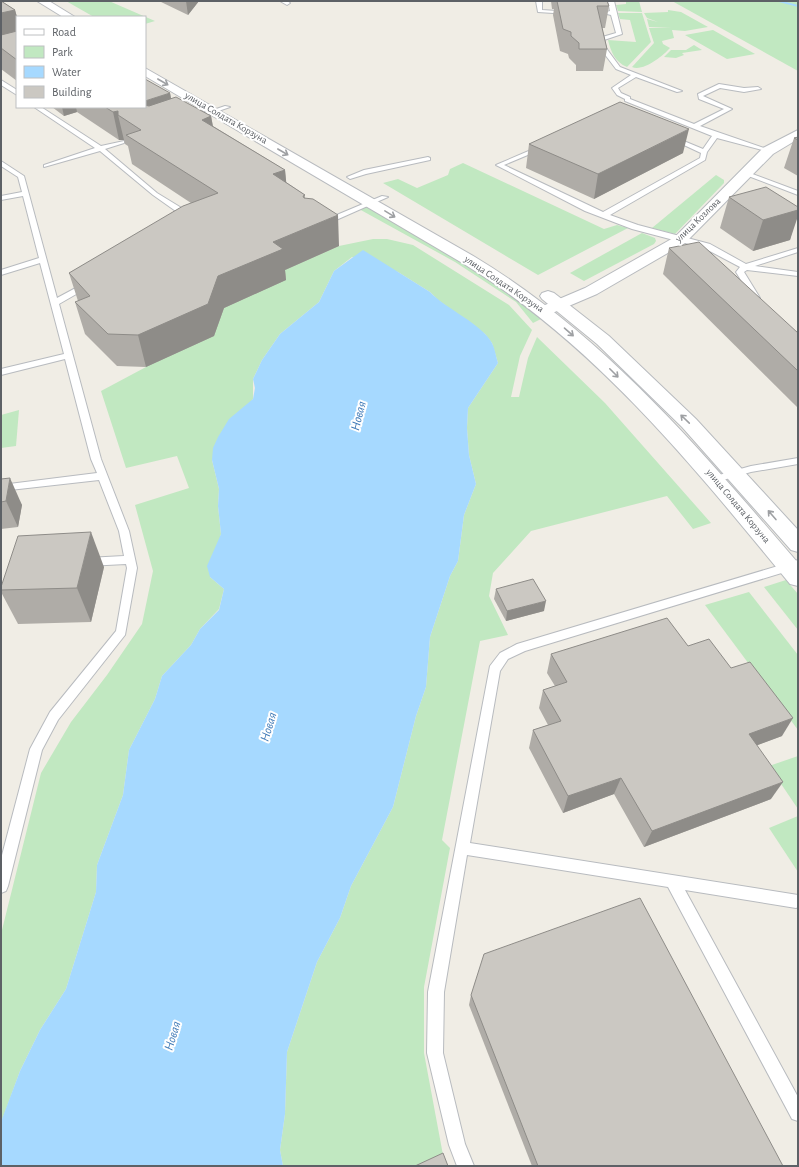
<svg xmlns="http://www.w3.org/2000/svg" width="799" height="1167" viewBox="0 0 799 1167" font-family="'Alegreya Sans',sans-serif">
<style>
.green{fill:#c1e8c1}
.water{fill:#a6d9ff}
.lines{fill:none;stroke-linecap:round;stroke-linejoin:round}
.stream{fill:#a6d9ff;fill-rule:evenodd}
.service-casing{stroke:#b8bbbf;stroke-width:2}
.minor-casing{stroke:#b8bbbf;stroke-width:2}
.tertiary-casing{stroke:#b8bbbf;stroke-width:2}
.service{fill:#fff;fill-rule:evenodd}
.minor{fill:#fff;fill-rule:evenodd}
.tertiary{fill:#fff;fill-rule:evenodd}
.wall{fill:#afaca7}
.shaded-wall{fill:#8e8c88}
.building{fill:#cbc8c2;stroke:#8e8c88}
.oneway{stroke:#9ea0a3}
.labels{text-anchor:middle;dominant-baseline:central;stroke-width:4;stroke-linejoin:round;paint-order:stroke}
.far-street-label{font-size:10px;fill:#5d6166;stroke:#fff}
.water-label{font-size:13px;font-style:italic;fill:#3e79b6;stroke:#fff}
</style>
<rect width="100%" height="100%" fill="#f0ede5"/>
<g class="green">
<polygon points="66,1 109,1 155,21 145,24 145,17 94,17"/>
<polygon points="626,1 639,1 642,12 618,11 616,5 626,4"/>
<polygon points="672,1 798,1 798,71"/>
<path d="M668,10L681,12L708,27L685,31L672,30L674,38L662,41L663,44L670,48C663,56 643,72 632,67L654,43L649,28H671L649,27L647,19L658,22L647,18L644,13L668,12Z"/>
<path d="M618,13H642L651,42L627,67C615,62 611,52 608,40L636,42L630,20L620,19Z"/>
<polygon points="713,30 755,54 727,59 685,35"/>
<polygon points="694,45 702,50 682,53 684,55 676,58 664,57 671,50 686,50"/>
<polygon points="463,163 604,229 617,225 628,228 538,275 383,183 398,179 417,188 448,175 450,169"/>
<polygon points="716,175 724,180 724,183 675,234 652,228"/>
<polygon points="365,207 370,207 427,240 545,317 533,323 516,302 455,262 359,209"/>
<polygon points="642,233 655,238 656,241 654,244 584,281 570,273"/>
<polygon points="373,239 387,239 413,245 509,305 532,330 520,356 511,397 519,397 528,358 537,337 605,403 711,523 693,529 667,496 531,531 493,573 489,596 508,635 480,641 442,840 450,848 424,987 424,1053 443,1155 419,1166 283,1166 280,1150 285,1114 287,1052 317,962 340,918 351,886 393,807 416,716 426,687 430,637 450,576 458,561 464,515 476,484 469,455 467,428 468,408 498,363 492,343 485,334 438,300 430,292 398,272 352,257 334,271 319,302 280,334 262,360 253,379 253,399 212,460 219,489 218,506 221,534 210,577 224,589 219,609 200,629 191,645 162,676 155,699 129,750 123,795 97,865 96,892 66,989 40,1030 20,1071 1,1123 1,934 41,773 71,722 107,675 142,624 153,571 135,505 189,488 177,456 126,468 101,391 146,367 211,314 277,273 339,246"/>
<polygon points="19,410 16,446 1,448 1,415"/>
<polygon points="786,580 798,594 798,630 764,587"/>
<polygon points="749,592 798,655 798,730 705,605"/>
<polygon points="798,756 798,809 769,766"/>
<polygon points="798,816 798,872 769,828"/>
</g>
<path class="water" d="M363,250L430,292C446,309 482,324 492,343C495,349 496,357 498,363L468,408L467,428L469,455L476,484L464,515L458,561L450,576L430,637L426,687L416,716L393,807L351,886L340,918L317,962L287,1052L285,1114L280,1150L283,1166H1L2,1119L20,1071L40,1030L66,989L96,892L97,865L123,795L129,750L155,699L162,676L191,645L200,629L219,610L224,589L210,577L207,566L221,534L218,506L219,489L212,460L213,448L218,437L229,419L253,399L255,388L253,379L262,360L280,334L319,302L334,271Z"/>
<g class="lines">
<polygon class="stream" points="775,1 782,1 798,5 798,7"/>
<g class="service-casing">
<g id="service">
<polygon points="280,1 287,1 290,3 287,5"/>
<polygon points="536,1 542,1 542,10 572,12 569,14 538,12"/>
<polygon points="608,1 614,1 622,34 604,40 606,48 620,67 682,91 677,92 636,77 618,88 621,93 630,97 630,99 694,124 724,109 699,99 698,94 719,84 744,88 758,87 761,89 744,92 720,88 703,96 732,109 700,126 770,150 770,152 717,138 707,152 705,160 610,215 638,225 710,244 746,264 798,248 798,252 755,266 798,272 798,276 747,270 744,272 760,298 759,300 753,300 736,272 740,267 704,248 632,229 585,211 496,165 538,147 542,147 542,149 504,165 603,212 700,158 701,153 669,138 674,137 703,149 712,136 625,101 625,99 617,95 612,88 631,75 616,69 600,48 599,38 616,33 611,15 603,13 610,11"/>
<polygon points="1,80 17,90 17,95 1,85"/>
<polygon points="225,106 230,107 195,119 190,118"/>
<polygon points="34,107 41,107 101,146 124,141 124,143 105,149 157,193 193,215 193,219 187,219 153,195 100,151 44,167 44,165 95,148"/>
<polygon points="428,157 430,158 430,160 366,174 350,179 347,177 364,170"/>
<polygon points="1,161 24,176 57,298 85,283 92,285 59,304 101,459 129,531 137,568 125,635 58,720 42,750 8,886 6,891 1,893 1,859 30,749 50,712 116,631 127,568 126,564 87,566 82,562 87,558 124,556 119,531 99,480 1,491 1,485 97,473 91,459 65,359 1,375 1,369 64,354 40,263 1,275 1,270 39,258 23,196 1,200 1,196 22,192 18,177 1,166"/>
<polygon points="743,172 747,172 798,191 798,195 743,174"/>
<polygon points="382,196 388,197 327,224 320,222"/>
<polygon points="798,458 798,464 751,472 716,482 711,479 712,477 751,466"/>
<polygon points="798,560 798,568 525,651 508,659 500,671 470,843 798,895 798,907 796,908 685,890 798,1097 798,1121 792,1119 668,887 467,855 444,992 443,1053 465,1144 474,1166 457,1166 449,1145 427,1053 428,992 490,666 500,653 517,644"/>
</g>
</g>
<g class="minor-casing">
<polygon id="minor" points="798,130 798,139 773,154 685,243 597,294 550,314 544,316 538,314 536,311 538,308 585,288 675,237 763,148"/>
</g>
<g class="tertiary-casing">
<g id="tertiary">
<polygon points="37,1 49,1 75,17 63,17"/>
<path d="M145,68L475,257C604,335 701,450 798,563V586L790,584C693,466 596,345 464,264L145,76Z"/>
<polygon points="548,291 554,293 609,336 696,419 798,530 798,552 791,550 682,427 597,344 542,299 540,296 542,293"/>
</g>
</g>
<use href="#service" class="service"/>
<use href="#minor" class="minor"/>
<use href="#tertiary" class="tertiary"/>
</g>
<g class="wall">
<polygon points="1,1 15,10 17,17 17,81 1,69"/>
<polygon points="159,1 199,1 188,15"/>
<polygon points="551,1 607,1 609,6 605,28 602,28 607,49 603,71 576,71 576,65 569,58 568,54 560,51 553,15 554,9 552,9"/>
<polygon points="170,93 171,98 211,116 213,126 285,170 286,182 305,195 305,198 339,246 285,270 286,280 224,308 214,336 146,367 117,366 85,334 75,302 78,301 69,273 191,203 132,164 128,146 125,144 124,140 119,140 77,112 64,116 52,107 145,107"/>
<polygon points="798,137 798,176 784,168 794,138"/>
<polygon points="529,144 683,153 594,199 526,168"/>
<polygon points="729,197 798,207 790,240 753,251 720,228"/>
<polygon points="669,248 798,333 798,408 663,274"/>
<polygon points="1,479 22,505 18,527 1,529"/>
<polygon points="104,567 91,622 18,624 1,592 1,587"/>
<polygon points="496,589 544,611 506,621 494,599"/>
<polygon points="688,646 782,736 757,745 771,799 644,847 614,794 563,813 529,748 533,730 548,725 539,708 543,690 555,686 547,673 551,654"/>
<polygon points="471,995 783,1166 532,1166 469,1005"/>
</g>
<g class="shaded-wall">
<polygon points="186,1 199,1 188,15"/>
<polygon points="15,10 17,17 17,41 1,45 1,13"/>
<polygon points="170,93 175,122 145,107 145,101"/>
<polygon points="62,107 76,107 77,112 64,116"/>
<polygon points="118,111 118,115 124,140 119,140 113,112"/>
<polygon points="211,116 216,145 202,120"/>
<polygon points="689,129 683,153 594,199 598,174"/>
<polygon points="285,170 288,200 273,174"/>
<polygon points="798,210 798,216 790,240 753,251 763,220"/>
<polygon points="338,215 339,246 285,270 286,280 224,308 214,336 146,367 138,335 218,276 273,242"/>
<polygon points="10,478 22,505 18,527 6,501"/>
<polygon points="91,532 104,567 91,622 77,588"/>
<polygon points="546,601 544,611 506,621 507,611"/>
<polygon points="793,718 782,736 739,752 749,734"/>
<polygon points="621,778 614,794 563,813 568,796"/>
<polygon points="783,782 771,799 644,847 652,831"/>
</g>
<g class="building">
<polygon points="1,1 15,10 1,13"/>
<polygon points="557,1 607,1 609,6 597,6 607,49 579,49 579,43 571,36 571,32 563,29"/>
<polygon points="17,31 17,60 1,48 1,35"/>
<polygon points="145,79 170,93 145,101"/>
<polygon points="176,97 211,116 202,120 285,170 273,174 305,195 303,196 304,198 313,199 338,215 273,242 283,249 218,276 208,304 138,335 108,334 75,302 90,296 69,273 183,206 218,193 126,135 141,130 118,115 118,111 113,112 105,107 145,107 145,105 149,106"/>
<polygon points="620,102 689,129 598,174 529,144"/>
<polygon points="798,137 798,140 794,138"/>
<polygon points="766,187 798,207 798,210 763,220 729,197"/>
<polygon points="699,242 798,333 798,371 669,248"/>
<polygon points="10,478 6,501 1,502 1,479"/>
<polygon points="91,532 77,588 1,590 1,587 18,536"/>
<polygon points="533,579 546,601 507,611 496,589"/>
<polygon points="667,618 688,646 709,639 731,668 750,662 793,718 749,734 783,782 652,831 621,778 568,796 533,730 561,721 543,690 567,682 551,654"/>
<polygon points="640,898 783,1166 538,1166 471,995 484,954"/>
<polygon points="443,1153 448,1166 415,1166"/>
</g>
<defs><path id="oneway-shaft" d="M-6 0H5M1.5-3L5.5 0L1.5 3" fill="none" stroke-width="1.6" stroke-linecap="round" stroke-linejoin="round"/></defs>
<g class="oneway">
<use href="#oneway-shaft" transform="translate(163 82) rotate(30)"/>
<use href="#oneway-shaft" transform="translate(283 152) rotate(30)"/>
<use href="#oneway-shaft" transform="translate(390 214) rotate(31)"/>
<use href="#oneway-shaft" transform="translate(569 332) rotate(41)"/>
<use href="#oneway-shaft" transform="translate(614 373) rotate(45)"/>
<use href="#oneway-shaft" transform="translate(685 419) rotate(-136)"/>
<use href="#oneway-shaft" transform="translate(772 515) rotate(-131)"/>
</g>
<g class="labels">
<g class="far-street-label">
<text transform="translate(226 118) rotate(30)">улица Солдата Корзуна</text>
<text transform="translate(698 220) rotate(-44)">улица Козлова</text>
<text transform="translate(504 284) rotate(34)">улица Солдата Корзуна</text>
<text transform="translate(738 506) rotate(50)">улица Солдата Корзуна</text>
</g>
<g class="water-label">
<text transform="translate(359 416) rotate(-76)">Новая</text>
<text transform="translate(269 727) rotate(-73)">Новая</text>
<text transform="translate(173 1036) rotate(-73)">Новая</text>
</g>
</g>
<rect width="799" height="1167" fill="none" stroke="#5d6166" stroke-width="4"/>
<rect x="16" y="16" width="130" height="92" fill="#ffffff" stroke="#bec0c2"/>
<rect x="24" y="29" width="20" height="6" fill="#ffffff" stroke="#bec0c2"/>
<text x="52" y="36" font-size="12" fill="#5d6166">Road</text>
<rect x="24" y="46" width="20" height="12" fill="#c1e8c1" stroke="#bec0c2"/>
<text x="52" y="56" font-size="12" fill="#5d6166">Park</text>
<rect x="24" y="66" width="20" height="12" fill="#a6d9ff" stroke="#bec0c2"/>
<text x="52" y="76" font-size="12" fill="#5d6166">Water</text>
<rect x="24" y="86" width="20" height="12" fill="#cbc8c2" stroke="#bec0c2"/>
<text x="52" y="96" font-size="12" fill="#5d6166">Building</text>
</svg>
